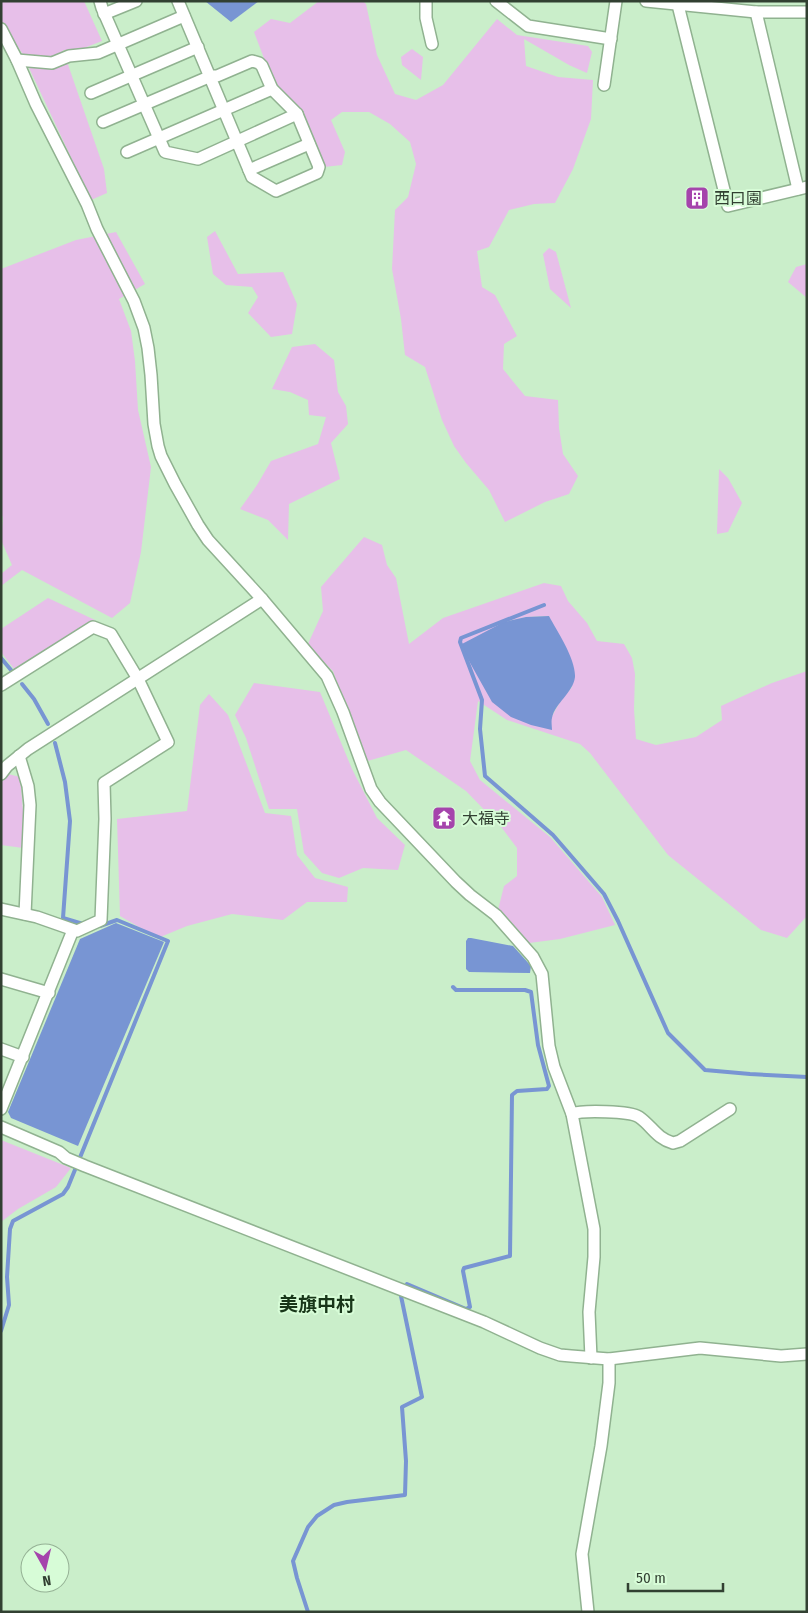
<svg xmlns="http://www.w3.org/2000/svg" width="808" height="1613" font-family="'Fira Sans Condensed','Noto Sans JP',sans-serif">
  <rect width="100%" height="100%" fill="#caeeca"/>
  <g fill="#e7bfe9" fill-rule="evenodd">
    <polygon points="1,1 84,1 102,41 79,50 63,50 104,169 107,193 91,200 22,53 1,22"/>
    <polygon points="319,1 363,1 366,4 377,55 395,94 416,100 443,85 497,19 517,35 588,46 592,52 587,73 569,65 524,39 526,66 558,77 593,80 591,119 573,169 555,203 534,204 509,210 489,247 477,251 482,287 495,295 517,336 504,344 503,369 525,396 558,400 559,428 563,454 578,476 569,494 545,502 505,522 489,490 466,463 454,446 442,420 425,367 405,355 401,319 392,269 395,210 408,197 416,164 410,142 390,124 369,112 342,112 331,120 345,152 342,165 324,167 302,111 273,82 254,32 271,19 290,23"/>
    <polygon points="412,49 423,57 421,80 402,65 401,57"/>
    <polygon points="215,231 238,274 283,272 297,304 292,334 271,337 248,313 258,297 252,287 226,285 213,274 207,237"/>
    <polygon points="116,232 145,284 119,299 131,331 135,361 138,410 151,467 141,552 130,603 112,618 22,570 1,586 1,574 12,565 1,540 3,517 1,515 1,269 76,240"/>
    <polygon points="549,248 556,252 571,308 550,289 543,254"/>
    <polygon points="807,264 807,298 788,282 796,267"/>
    <polygon points="315,344 334,360 338,392 346,406 348,424 331,443 340,479 289,504 288,540 268,520 240,509 257,485 271,461 318,444 326,417 309,415 308,400 290,392 272,389 292,347"/>
    <polygon points="719,469 728,478 742,503 728,532 717,534"/>
    <path d="M364,537L382,545L387,565L396,578L409,644L443,618L544,583L561,586L568,601L587,623L597,641L624,644L632,658L635,674L634,709L636,739L656,745L696,737L722,720L721,706L772,683L807,671V916L787,938L761,930L668,855L590,753L580,744L507,720L478,701L470,761L480,780L550,837L602,897L615,925L560,939L529,943L498,910L504,886L517,876V848L502,828L466,791L406,750L364,762L333,671L307,646L323,611L321,587ZM549,616L572,687L561,700L551,718L504,622L527,617Z"/>
    <polygon points="48,598 95,620 15,670 1,652 1,629"/>
    <polygon points="254,683 320,692 352,769 377,818 405,845 398,870 363,868 339,878 322,873 304,853 297,809 269,809 246,738 235,715"/>
    <polygon points="209,694 228,715 265,813 291,816 297,855 315,878 348,887 347,902 307,902 283,920 232,914 187,926 158,938 120,916 117,819 187,811 200,705"/>
    <polygon points="8,774 20,777 23,811 23,848 1,845 1,783"/>
    <polygon points="1,1140 71,1168 56,1187 18,1209 1,1222"/>
  </g>
  <g fill="#7895d3">
    <polygon points="205,1 259,1 231,22"/>
    <path d="M549,616C557,631 576,659 575,677C573,693 555,703 552,718C551,721 552,727 552,730L531,725L511,717L492,702L460,645L504,622L526,617Z"/>
    <polygon points="116,923 164,942 78,1146 11,1118 8,1112 80,939"/>
    <polygon points="468,938 471,938 513,946 531,966 530,973 469,972 466,969 466,941"/>
  </g>
  <g fill="none" stroke-linecap="round" stroke-linejoin="round">
    <g stroke="#7895d3" stroke-width="4">
      <polyline points="544,605 461,638 460,642 482,700 480,729 485,776 553,835 604,894 618,921 668,1033 705,1070 750,1074 807,1077"/>
      <polyline points="1,658 11,670"/>
      <polyline points="22,684 34,699 48,724"/>
      <polyline points="55,743 65,782 70,821 63,918 83,924"/>
      <polyline points="407,1284 466,1309 470,1307 463,1271 464,1268 510,1256 512,1095 517,1091 547,1089 549,1086 538,1045 531,992 525,990 456,990 453,987"/>
      <polyline points="1,1331 9,1305 7,1277 10,1229 13,1221 63,1194 68,1187 168,941 117,920 100,926"/>
      <polyline points="308,1612 297,1578 293,1561 308,1527 317,1516 334,1505 347,1502 405,1495 406,1461 402,1407 422,1397 401,1296"/>
    </g>
    <g stroke="#90b290" stroke-width="14">
      <g id="minor">
        <polyline points="100,1 102,8 165,152 198,159 297,114"/>
        <polyline points="426,1 426,18 432,44"/>
        <polyline points="496,1 528,26 611,39"/>
        <polyline points="646,1 756,12 807,12"/>
        <polyline points="677,1 728,206 807,187"/>
        <polyline points="756,12 798,189"/>
        <polyline points="104,14 136,1"/>
        <polyline points="1,29 17,60 36,104 87,204 97,229 134,301 144,328 148,348 151,375 154,424 158,446 161,456 175,484 198,525 208,540 262,599 327,676 343,712 371,789 380,802 456,882 470,895 496,915 533,957 542,974 549,1046 554,1067 572,1114 594,1229 594,1257 589,1312 591,1358"/>
        <polyline points="17,60 52,63 69,56 98,53 184,16"/>
        <polyline points="604,85 616,1"/>
        <polyline points="91,93 198,47"/>
        <polyline points="103,122 211,76 217,76 252,61 259,63 262,66 272,89 297,114 319,167 317,173 276,191 252,177 178,1"/>
        <polyline points="127,152 272,89"/>
        <polyline points="249,170 309,144"/>
        <polyline points="1,685 93,627 111,634 138,679 168,742 104,783 105,819 101,920 77,931 37,917 1,909"/>
        <polyline points="19,756 28,786 30,805 25,914"/>
        <polyline points="1,774 7,766 28,749 262,599"/>
        <polyline points="1,979 49,993"/>
        <polyline points="1,1049 23,1057"/>
        <polyline points="1,1109 73,930"/>
        <path d="M572,1114C582,1110 630,1111 639,1117C652,1126 656,1138 673,1143L680,1141L730,1109"/>
        <polyline points="1,1127 59,1152 66,1158 85,1166 484,1322 540,1348 560,1355 571,1356 609,1359 700,1348 781,1356 807,1354"/>
        <polyline points="588,1612 582,1554 601,1446 609,1383 609,1359"/>
      </g>
    </g>
    <use href="#minor" stroke="#fff" stroke-width="11"/>
  </g>
  <defs>
    <g id="building-square" transform="scale(1.25)"><rect x="-9" y="-9" width="18" height="18" rx="4" fill="#a544ac" stroke="#d7fcd7"/><path d="M-4-6H4V6H1V3H-1V6H-4ZM-2.5-4.3h1.7v1.8h-1.7ZM.8-4.3h1.7v1.8H.8ZM-2.5-1h1.7V.8h-1.7ZM.8-1h1.7V.8H.8Z" fill="#fff"/></g>
    <g id="temple-square" transform="scale(1.25)"><rect x="-9" y="-9" width="18" height="18" rx="4" fill="#a544ac" stroke="#d7fcd7"/><path d="M0-6L5-2H3V0L6.5 2.5H4V6H1.5V3h-3V6H-4V2.5H-6.5L-3 0V-2H-5Z" fill="#fff"/></g>
  </defs>
  <g fill-rule="evenodd">
    <use href="#building-square" x="697" y="198"/>
    <use href="#temple-square" x="444" y="818"/>
  </g>
  <g text-anchor="middle" stroke-width="4" stroke-linejoin="round" paint-order="stroke">
    <g font-size="16" fill="#324032" stroke="#d7fcd7" text-anchor="start">
      <text x="714" y="204">西口園</text>
      <text x="462" y="824">大福寺</text>
    </g>
    <g font-size="19" font-weight="bold" fill="#183619" stroke="#d7fcd7">
      <text x="317" y="1311">美旗中村</text>
    </g>
  </g>
  <rect width="808" height="1613" fill="none" stroke="#324032" stroke-width="5"/>
  <g transform="translate(45 1568) rotate(172)"><circle r="24" fill="#d7fcd7" stroke="#95b195"/>
  <path d="M0-4L9 19L0 12L-9 19Z" fill="#a544ac"/>
  <text y="-8" font-size="14" font-weight="bold" text-anchor="middle" fill="#324032">N</text>
  </g>
  <path d="M628 1583v8h95v-8" fill="none" stroke="#324032" stroke-width="2.5"/>
  <text x="636" y="1583" font-size="15" fill="#324032" stroke="#d7fcd7" stroke-width="4" paint-order="stroke">50 m</text>
</svg>
